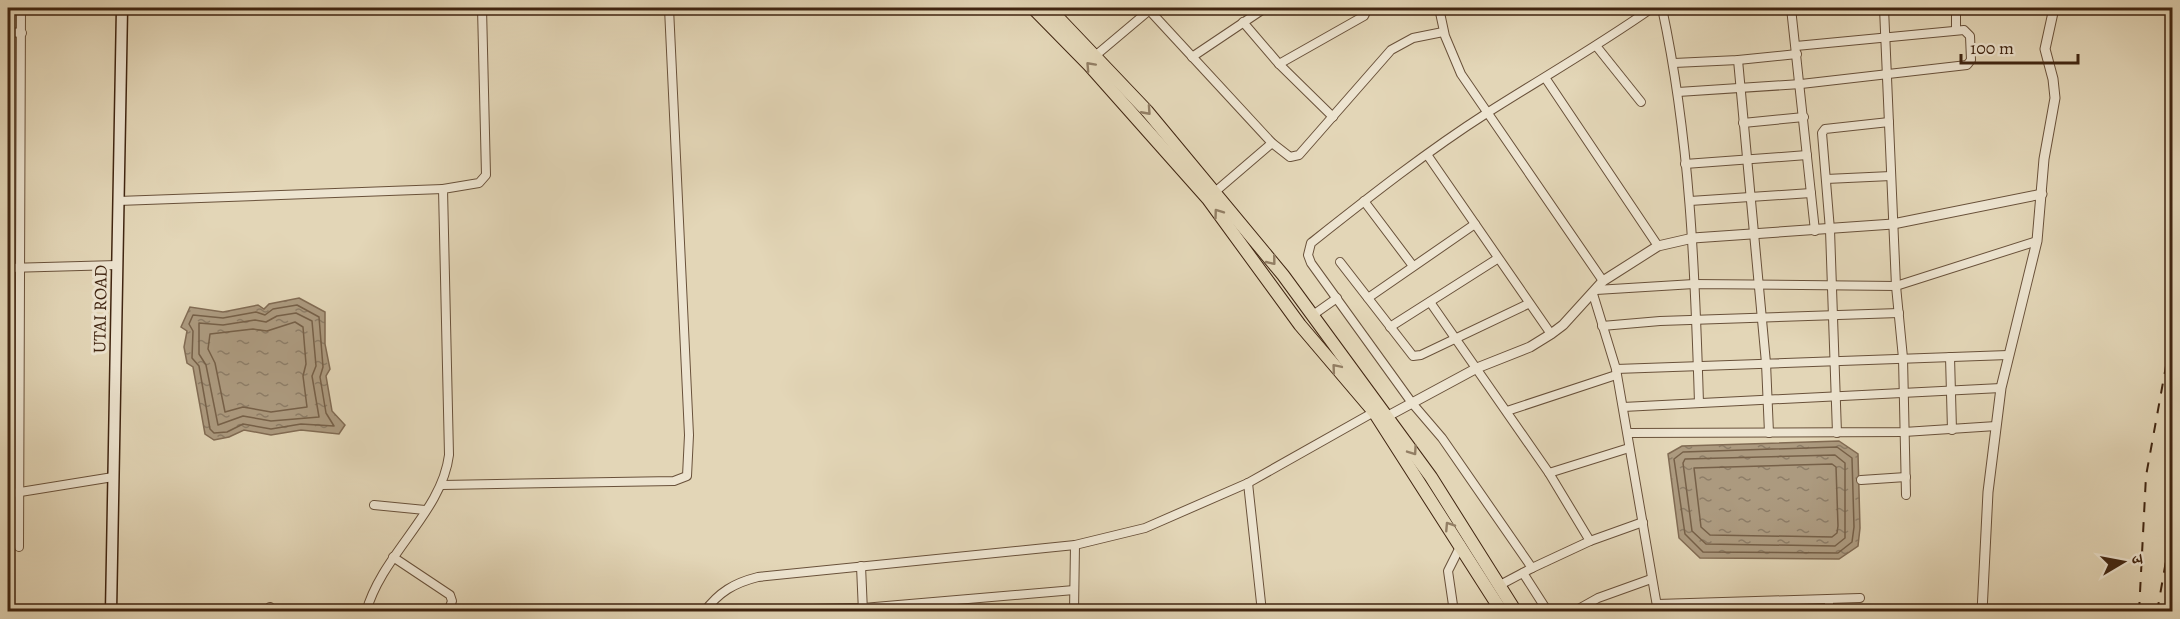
<svg xmlns="http://www.w3.org/2000/svg" width="2180" height="619" font-family="Alegreya,'Noto Serif Devanagari',serif">
  <defs>
    <pattern id="water-ripples" width="26" height="14" patternUnits="userSpaceOnUse" patternTransform="scale(1.5)"><rect width="26" height="14" fill="#ac9a7f"/><path d="M2 4q2-2 4 0t4 0M15 11q2-2 4 0t4 0" fill="none" stroke="#8d7d67"/></pattern>
  </defs>
  <rect width="100%" height="100%" fill="#e3d6b7"/>
  <filter id="stains"><feTurbulence type="fractalNoise" baseFrequency=".00333" numOctaves="4"/><feColorMatrix values="0 0 0 0 .2 0 0 0 0 .09 0 0 0 0 .02 0 0 0 .5 -.17"/></filter>
  <radialGradient id="worn" r=".72"><stop offset=".6" stop-color="#630" stop-opacity="0"/><stop offset="1" stop-color="#630" stop-opacity=".3"/></radialGradient>
  <g fill="url(#water-ripples)" stroke="#816b53" stroke-width="1.5">
    <polygon points="299,298 325,312 325,344 330,369 326,376 332,411 345,425 339,434 301,430 271,435 244,430 229,437 214,440 205,434 193,367 187,363 184,347 187,331 181,327 190,307 223,312 258,305 264,309 269,304"/>
    <polygon points="1839,441 1858,454 1860,528 1858,546 1839,559 1700,558 1679,538 1668,454 1682,446"/>
  </g>
  <g fill="none" stroke-linecap="round" stroke-linejoin="round">
    <g stroke="#766048" stroke-width="1.5">
      <polygon points="297,305 319,317 323,367 320,377 326,413 334,426 301,424 271,429 243,424 227,432 214,433 210,429 199,366 192,358 193,331 189,324 193,315 223,318 256,312 265,315 273,309"/>
      <polygon points="296,313 312,321 316,366 312,376 319,417 271,421 243,416 218,425 206,365 199,354 199,323 223,325 255,320 266,322 277,316"/>
      <polygon points="295,322 303,327 306,364 303,376 307,407 271,412 243,407 225,412 215,363 208,349 210,334 253,329 267,331"/>
      <polygon points="1837,447 1852,458 1854,527 1852,542 1838,553 1703,552 1685,534 1674,459 1683,452"/>
      <polygon points="1835,455 1845,463 1845,538 1835,546 1706,544 1692,531 1683,463 1685,459"/>
      <polygon points="1832,464 1836,467 1838,526 1837,533 1832,537 1710,535 1701,527 1694,468"/>
    </g>
    <g stroke="#69513a" stroke-width="10">
      <g id="minor">
        <polyline points="1439,8 1445,36 1461,74 1603,281"/>
        <path d="M1662,8C1690,138 1695,270 1699,403"/>
        <polyline points="1791,8 1815,231"/>
        <polyline points="1884,8 1896,286 1903,358 1906,495"/>
        <polyline points="1150,11 1272,143 1290,157 1299,155 1391,50 1413,38 1443,32"/>
        <polyline points="1243,22 1279,64 1333,117"/>
        <polyline points="1956,30 1956,8"/>
        <polyline points="8,32 22,33"/>
        <polyline points="1597,47 1641,102"/>
        <polyline points="1095,56 1152,8"/>
        <polyline points="1192,57 1265,8"/>
        <polyline points="1738,60 1766,363 1769,433"/>
        <polyline points="1674,63 1738,60 1797,54"/>
        <polyline points="1279,64 1364,16 1368,8"/>
        <polyline points="1546,79 1658,246"/>
        <polyline points="1678,92 1801,84 1967,65 1971,60 1970,36 1964,30 1796,46"/>
        <polyline points="1743,123 1804,117"/>
        <polyline points="1428,156 1551,334"/>
        <polyline points="1685,164 1807,155"/>
        <polyline points="1826,179 1891,176"/>
        <polyline points="1216,191 1272,143"/>
        <polyline points="118,201 443,189"/>
        <polyline points="1364,201 1413,266"/>
        <polyline points="1690,201 1811,193"/>
        <polyline points="1340,262 1413,356 1421,355 1528,304"/>
        <polyline points="8,268 117,265"/>
        <polyline points="1596,290 1694,284 1896,286 2037,241"/>
        <polyline points="1593,294 1616,369 1658,612"/>
        <polyline points="1368,298 1475,224"/>
        <polyline points="1430,302 1549,473 1590,541"/>
        <polyline points="1313,315 1337,298"/>
        <polyline points="1602,326 1660,321 1899,313"/>
        <polyline points="1390,327 1497,259"/>
        <polyline points="1950,357 1952,430"/>
        <polyline points="1616,369 2008,355"/>
        <polyline points="1623,407 2001,388"/>
        <polyline points="1507,411 1616,375"/>
        <polyline points="1628,433 1904,432 1996,426"/>
        <polyline points="1837,433 1830,230 1822,133 1825,129 1889,122"/>
        <polyline points="1549,473 1629,448"/>
        <polyline points="1861,480 1906,477"/>
        <polyline points="1248,483 1262,612"/>
        <polyline points="442,485 674,481 687,476 689,435 669,8"/>
        <polyline points="8,494 113,477"/>
        <polyline points="374,505 425,510"/>
        <polyline points="19,547 21,8"/>
        <polyline points="393,557 450,595 452,601 448,612"/>
        <polyline points="861,566 863,612"/>
        <polyline points="1532,568 1590,541 1643,522"/>
        <polyline points="1523,573 1548,612"/>
        <path d="M1500,585L1532,568L1442,438L1412,403L1311,263L1308,255L1311,243C1368,198 1426,152 1487,113C1542,78 1598,46 1652,8"/>
        <polyline points="1657,604 1860,598"/>
        <polyline points="704,611 863,608 1074,590"/>
        <polyline points="269,612 270,607"/>
        <path d="M366,612C382,554 442,512 449,455L443,189L479,183L486,175L482,8"/>
        <path d="M704,612C719,592 734,583 758,577L1075,545L1145,528L1248,483L1374,412"/>
        <polyline points="1074,612 1075,545"/>
        <polyline points="1454,612 1448,571 1461,545"/>
        <polyline points="1573,612 1598,598 1651,579"/>
        <polyline points="1829,612 1829,599"/>
      </g>
    </g>
    <g stroke="#69513a" stroke-width="11">
      <g id="tertiary">
        <polyline points="1382,414 1388,416 1477,368 1530,347 1551,334 1563,325 1603,281 1658,246 1693,238 1893,224 2042,194"/>
        <polyline points="1982,612 1988,492 2001,388 2037,241 2044,159 2055,98 2053,79 2045,49 2054,8"/>
      </g>
    </g>
    <g stroke="#402511" stroke-width="13">
      <polyline id="secondary" points="111,612 122,8"/>
    </g>
    <g stroke="#402511" stroke-width="14">
      <g id="primary">
        <polyline points="1033,8 1089,65 1208,199 1300,325 1374,412 1502,612"/>
        <polyline points="1049,8 1147,111 1283,275 1431,477 1516,612"/>
      </g>
    </g>
    <use href="#minor" stroke="#ede4d0" stroke-width="8"/>
    <use href="#tertiary" stroke="#ede4d0" stroke-width="9"/>
    <use href="#secondary" stroke="#ede4d0" stroke-width="10"/>
    <use href="#primary" stroke="#e3d6b7" stroke-width="12"/>
    <g stroke="#402511" stroke-width="2" stroke-dasharray="10 10" stroke-linecap="butt">
      <polyline points="2139,612 2146,476 2172,333"/>
      <polyline points="2157,612 2172,527"/>
      <polyline points="2168,612 2172,588"/>
    </g>
  </g>
  <defs><path id="oneway-chevron" d="M-2-3.5L2.5 0L-2 3.5" fill="none" stroke-width="1.6" stroke-linecap="round" stroke-linejoin="round" transform="scale(1.5)"/></defs>
  <g stroke="#927e64">
    <use href="#oneway-chevron" transform="translate(1090 66) rotate(-133)"/>
    <use href="#oneway-chevron" transform="translate(1147 111) rotate(48)"/>
    <use href="#oneway-chevron" transform="translate(1218 213) rotate(-126)"/>
    <use href="#oneway-chevron" transform="translate(1272 261) rotate(51)"/>
    <use href="#oneway-chevron" transform="translate(1336 368) rotate(-130)"/>
    <use href="#oneway-chevron" transform="translate(1413 451) rotate(55)"/>
    <use href="#oneway-chevron" transform="translate(1449 526) rotate(-123)"/>
  </g>
  <g text-anchor="middle" stroke-width="6" stroke-linejoin="round" paint-order="stroke">
    <g font-size="18" fill="#402511" stroke="#ede4d0">
      <text transform="translate(100 309) rotate(-89)" y="6">UTAI ROAD</text>
    </g>
  </g>
  <rect width="2180" height="619" fill="none" stroke="#e3d6b7" stroke-width="30"/>
  <rect x="9" y="9" width="2162" height="601" fill="none" stroke="#402511" stroke-width="3"/>
  <rect x="15" y="15" width="2150" height="589" fill="none" stroke="#402511" stroke-width="1.5"/>
  <g transform="translate(2123 562) rotate(80)" stroke="#ede4d0" stroke-width="4.5" paint-order="stroke">
  <path d="M0-4.5L10 22L0 15L-10 22Z" fill="#402511"/>
  <text y="-9" font-size="16" font-weight="bold" text-anchor="middle" fill="#402511">उ</text>
  </g>
  <path d="M1961 54v9h117v-9" fill="none" stroke="#402511" stroke-width="3"/>
  <text x="1970" y="54" font-size="18" fill="#402511" stroke="#ede4d0" stroke-width="4.5" paint-order="stroke">100 m</text>
  <rect width="100%" height="100%" filter="url(#stains)"/>
  <rect width="100%" height="100%" fill="url(#worn)"/>
</svg>
